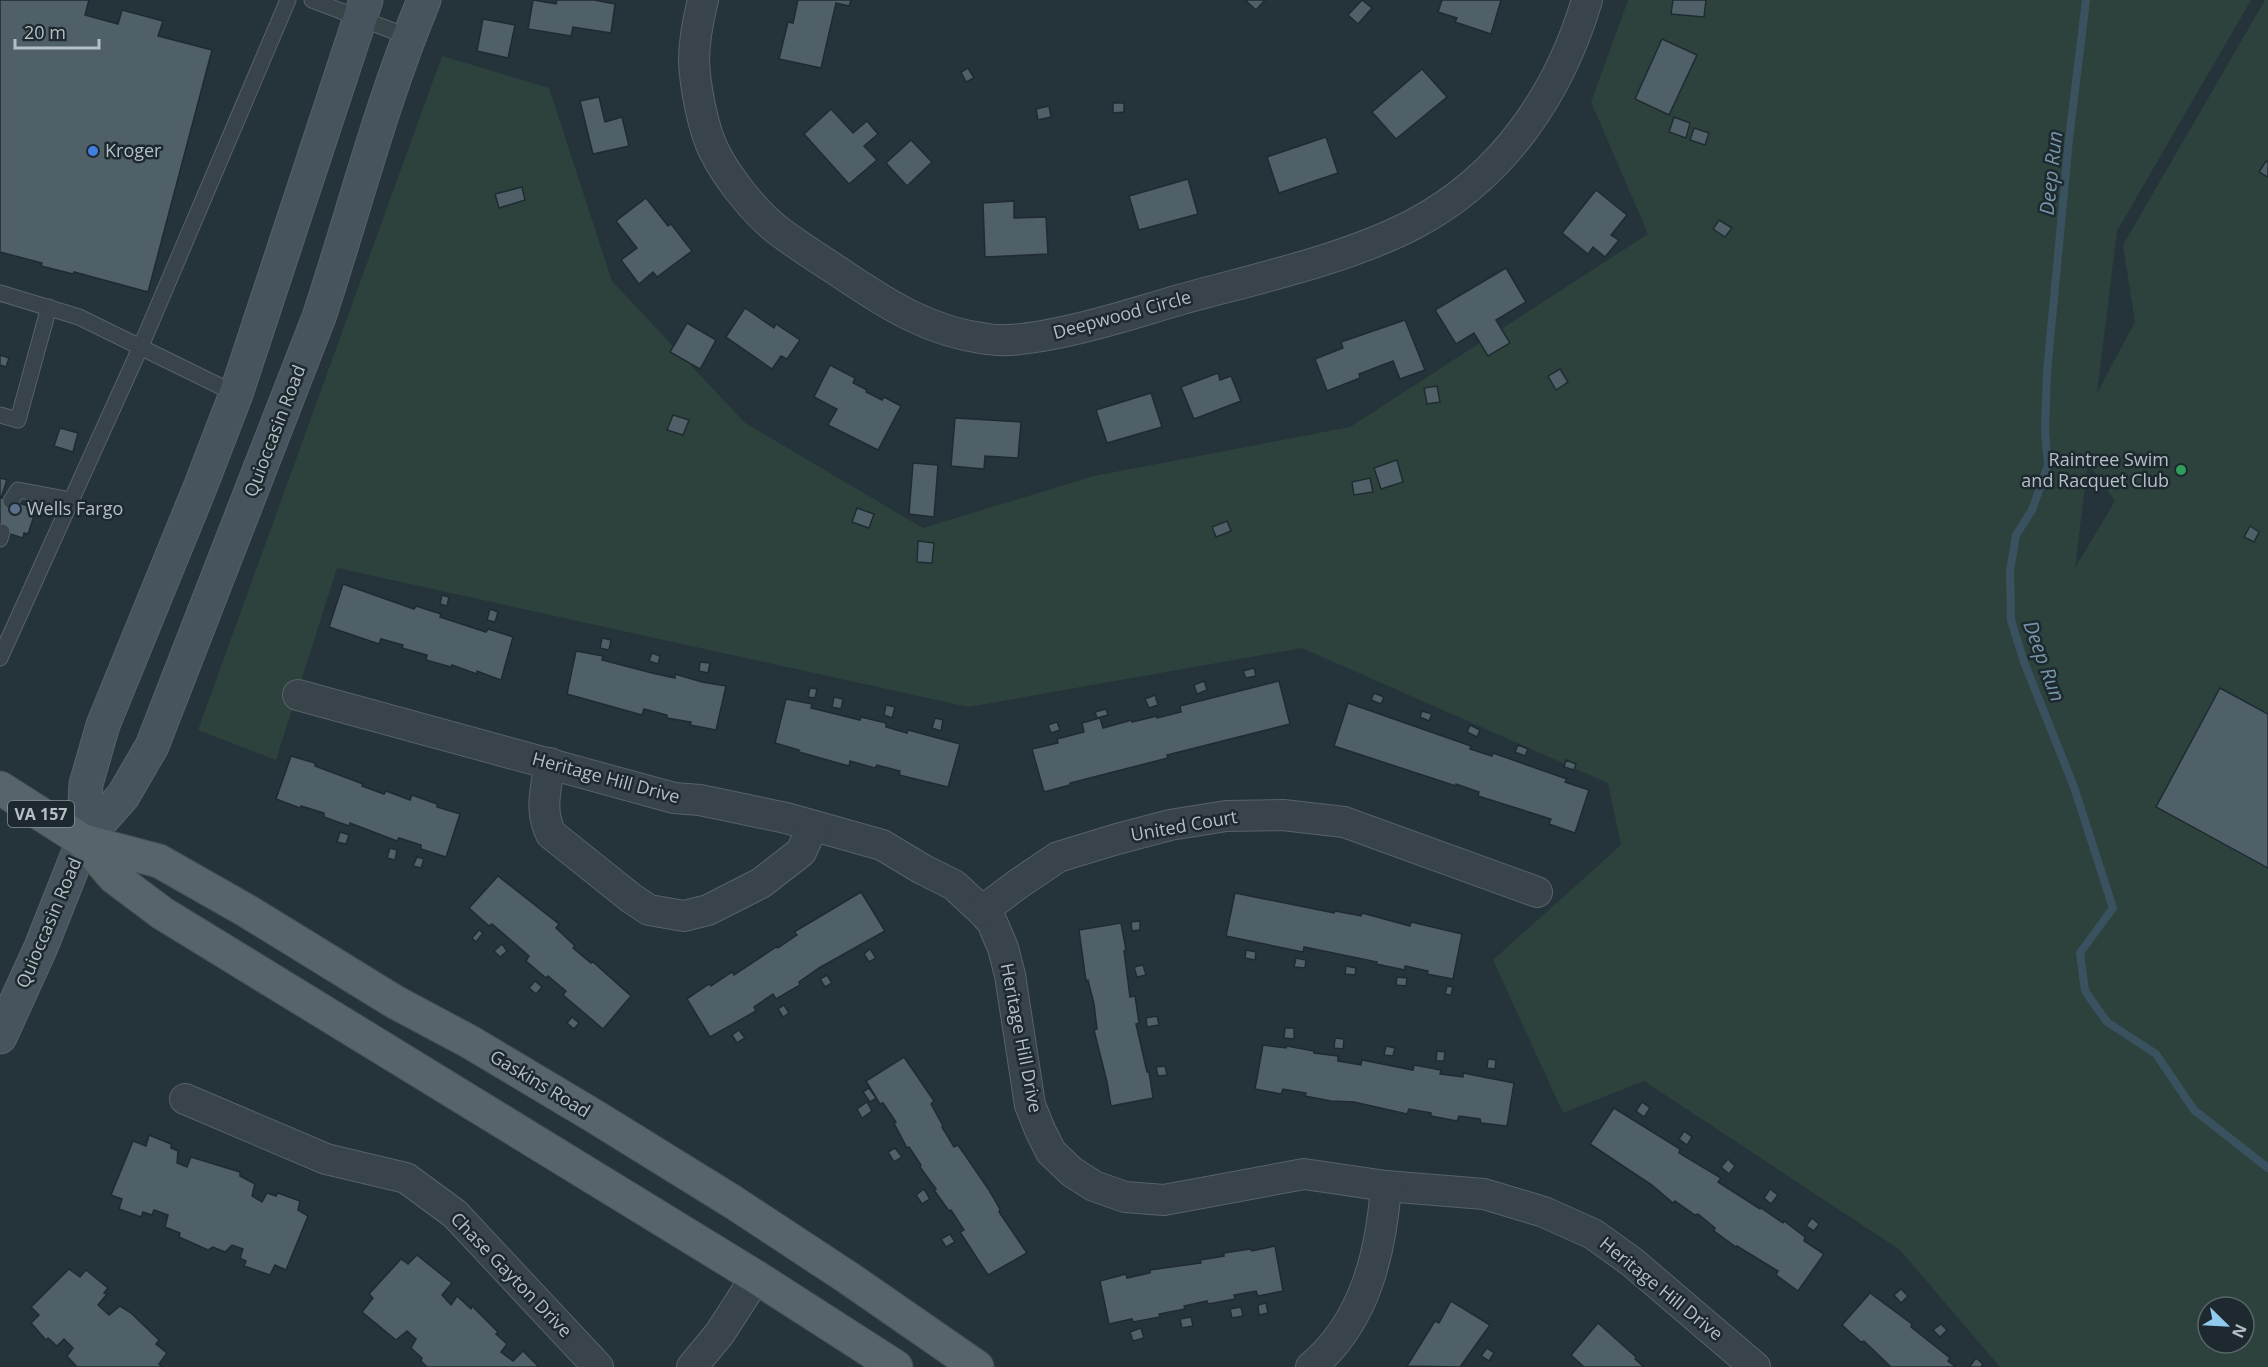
<svg xmlns="http://www.w3.org/2000/svg" width="2268" height="1367" font-family="'Open Sans',sans-serif">
  <rect width="100%" height="100%" fill="#25333a"/>
  <path fill="#2d423d" fill-rule="evenodd" d="M1628,0H2251L2117,231L2097,393L2135,322L2123,245L2265,0H2268V1367H2000L1900,1250L1644,1081L1563,1113L1493,960L1621,845L1608,783L1302,648L968,707L337,568L276,760L198,730L442,56L549,88L612,281L745,423L923,528L1094,476L1350,427L1648,234L1591,102ZM2088,463L2115,501L2075,568ZM2208,1307H2244V1343H2208Z"/>
  <g fill="none" stroke-linecap="round" stroke-linejoin="round">
    <polyline stroke="#3a5260" stroke-width="8" points="2086,0 2069,139 2047,372 2045,431 2048,465 2032,510 2016,535 2010,571 2011,620 2024,662 2074,787 2113,908 2080,953 2085,991 2107,1022 2156,1054 2194,1110 2268,1168"/>
  </g>
  <g fill="#506068" stroke="#202b31" stroke-width="1.5">
    <polygon points="0,0 89,0 85,15 118,24 122,10 163,21 158,36 212,50 148,292 74,272 73,274 41,266 42,263 0,252"/>
    <polygon points="533,0 556,4 557,0 594,0 615,4 611,33 573,27 571,36 528,29"/>
    <polygon points="798,0 851,0 849,6 836,3 821,68 779,59 788,22 793,23"/>
    <polygon points="1245,0 1265,0 1256,10"/>
    <polygon points="1362,0 1372,8 1358,24 1348,15"/>
    <polygon points="1442,0 1501,0 1491,34 1455,22 1457,18 1438,12"/>
    <polygon points="1673,0 1706,0 1704,17 1671,14"/>
    <polygon points="483,19 515,25 508,58 477,51"/>
    <polygon points="1662,39 1697,55 1669,115 1635,99"/>
    <polygon points="968,68 974,78 966,82 961,72"/>
    <polygon points="1422,69 1447,97 1396,139 1372,112"/>
    <polygon points="599,97 605,122 622,117 629,146 593,154 580,101"/>
    <polygon points="1113,103 1124,103 1124,112 1113,113"/>
    <polygon points="1049,106 1051,117 1038,120 1036,109"/>
    <polygon points="831,109 853,133 867,121 878,134 864,146 877,160 849,184 804,134"/>
    <polygon points="1674,117 1690,123 1686,138 1669,132"/>
    <polygon points="1694,128 1709,133 1705,145 1690,140"/>
    <polygon points="1326,137 1338,173 1279,193 1267,157"/>
    <polygon points="911,140 932,162 907,186 886,163"/>
    <polygon points="2266,161 2268,162 2268,177 2259,172"/>
    <polygon points="1188,179 1198,214 1139,230 1129,196"/>
    <polygon points="522,187 525,200 499,208 495,194"/>
    <polygon points="1596,190 1627,215 1611,235 1619,240 1605,257 1593,247 1588,254 1562,233"/>
    <polygon points="646,198 668,226 671,224 692,251 657,277 653,272 639,284 621,260 637,248 616,221"/>
    <polygon points="1014,201 1014,218 1046,217 1048,254 985,257 983,203"/>
    <polygon points="1719,220 1732,228 1725,237 1713,229"/>
    <polygon points="1506,268 1526,302 1496,320 1510,343 1488,356 1474,333 1456,344 1435,310"/>
    <polygon points="745,308 774,328 776,324 800,340 787,359 781,356 772,369 726,337"/>
    <polygon points="1405,320 1425,370 1400,379 1393,361 1359,374 1360,378 1327,391 1315,359 1343,348 1341,342"/>
    <polygon points="687,323 716,340 700,369 670,352"/>
    <polygon points="0,355 9,358 6,367 0,365"/>
    <polygon points="830,365 855,378 853,383 867,390 866,392 882,400 884,397 901,406 878,450 828,425 837,409 814,397"/>
    <polygon points="1560,369 1568,382 1556,390 1548,376"/>
    <polygon points="1218,373 1220,380 1231,376 1241,401 1194,419 1181,387"/>
    <polygon points="1437,386 1440,402 1427,404 1424,388"/>
    <polygon points="1151,393 1162,427 1107,443 1096,410"/>
    <polygon points="673,415 689,420 683,435 667,430"/>
    <polygon points="955,418 1021,422 1018,458 985,456 984,469 951,466"/>
    <polygon points="60,428 78,433 73,452 54,446"/>
    <polygon points="1397,460 1403,482 1381,489 1374,468"/>
    <polygon points="913,463 938,465 934,517 909,514"/>
    <polygon points="0,478 7,480 1,498 32,507 30,511 35,513 28,534 24,533 23,538 0,531"/>
    <polygon points="1370,478 1373,492 1354,495 1352,482"/>
    <polygon points="857,508 874,514 869,528 852,522"/>
    <polygon points="1227,521 1231,531 1216,537 1212,527"/>
    <polygon points="2250,526 2259,532 2254,542 2244,537"/>
    <polygon points="918,541 934,543 932,563 917,562"/>
    <polygon points="343,584 414,609 416,606 441,614 440,617 486,632 488,629 513,637 501,680 477,671 477,674 452,665 451,667 426,660 427,655 402,648 403,645 381,639 379,644 329,627"/>
    <polygon points="442,595 449,597 447,606 440,604"/>
    <polygon points="490,609 498,612 495,622 487,620"/>
    <polygon points="602,638 611,640 609,650 600,648"/>
    <polygon points="576,651 603,656 602,660 652,673 675,678 675,674 702,682 726,686 716,730 690,725 691,722 667,718 667,715 644,709 642,715 567,694"/>
    <polygon points="652,653 660,656 658,664 649,661"/>
    <polygon points="700,662 710,663 708,673 699,671"/>
    <polygon points="1254,668 1256,676 1246,678 1243,671"/>
    <polygon points="1204,681 1207,690 1197,694 1194,685"/>
    <polygon points="1279,681 1290,724 1167,755 1168,758 1070,783 1070,785 1044,792 1032,749 1058,743 1057,739 1084,732 1082,723 1100,718 1103,728 1132,720 1132,722 1157,716 1157,718 1181,712 1180,706"/>
    <polygon points="810,688 817,689 815,698 808,697"/>
    <polygon points="2220,688 2268,714 2268,868 2156,807"/>
    <polygon points="1374,693 1384,697 1381,704 1371,700"/>
    <polygon points="1155,695 1158,705 1149,708 1145,699"/>
    <polygon points="834,697 843,699 841,709 832,707"/>
    <polygon points="786,699 812,704 811,708 860,720 861,717 886,723 886,727 907,733 908,730 960,744 948,787 899,775 900,771 877,765 875,768 850,761 849,766 799,752 799,750 775,743"/>
    <polygon points="1348,703 1471,746 1470,749 1492,756 1493,753 1567,779 1565,782 1589,790 1575,833 1549,824 1551,819 1478,796 1479,792 1456,784 1456,786 1334,746"/>
    <polygon points="886,705 895,707 892,718 884,715"/>
    <polygon points="1106,709 1108,715 1097,718 1095,712"/>
    <polygon points="1422,711 1432,714 1429,721 1420,717"/>
    <polygon points="935,718 943,720 941,731 932,728"/>
    <polygon points="1057,722 1060,730 1051,733 1048,725"/>
    <polygon points="1470,725 1480,730 1477,737 1467,732"/>
    <polygon points="1518,745 1528,749 1525,756 1515,752"/>
    <polygon points="291,756 315,763 315,766 363,784 362,786 384,794 386,791 410,800 412,795 437,804 437,807 460,814 446,857 421,849 421,845 399,838 397,841 350,823 349,826 324,817 324,813 301,806 300,808 276,799"/>
    <polygon points="1566,760 1576,764 1574,770 1564,767"/>
    <polygon points="340,832 349,835 346,844 337,842"/>
    <polygon points="390,848 397,850 395,860 387,858"/>
    <polygon points="417,857 424,859 421,868 413,866"/>
    <polygon points="498,876 559,924 556,928 575,946 573,948 591,963 593,962 631,996 603,1029 563,995 566,991 548,976 546,978 526,961 529,956 492,924 489,926 469,908"/>
    <polygon points="861,892 885,931 819,968 799,982 800,985 776,999 773,994 754,1007 756,1011 710,1037 687,999 709,984 711,986 732,972 734,975 776,947 778,948 797,935 794,932"/>
    <polygon points="1235,893 1334,913 1335,911 1361,916 1362,913 1410,926 1411,922 1462,934 1453,979 1427,974 1428,971 1405,966 1405,970 1376,964 1377,962 1304,947 1303,952 1226,936"/>
    <polygon points="1140,921 1140,930 1132,931 1131,922"/>
    <polygon points="1121,923 1126,950 1124,951 1130,997 1135,996 1139,1023 1136,1024 1147,1072 1149,1072 1153,1098 1111,1106 1107,1082 1094,1030 1097,1029 1094,1004 1088,980 1086,981 1079,930"/>
    <polygon points="479,930 483,933 476,942 472,938"/>
    <polygon points="502,944 507,951 500,957 494,951"/>
    <polygon points="870,949 876,958 869,962 864,954"/>
    <polygon points="1246,950 1256,952 1255,960 1245,958"/>
    <polygon points="1296,958 1306,960 1305,968 1294,967"/>
    <polygon points="1143,965 1146,975 1137,977 1134,967"/>
    <polygon points="1346,966 1356,968 1355,975 1345,974"/>
    <polygon points="827,975 832,983 825,987 820,979"/>
    <polygon points="1397,977 1407,978 1406,986 1396,985"/>
    <polygon points="535,981 542,987 536,994 529,988"/>
    <polygon points="1447,986 1453,987 1451,995 1445,994"/>
    <polygon points="784,1005 789,1013 783,1017 778,1009"/>
    <polygon points="1157,1016 1159,1025 1147,1027 1146,1018"/>
    <polygon points="572,1017 579,1023 574,1029 567,1023"/>
    <polygon points="1285,1028 1294,1028 1294,1039 1284,1038"/>
    <polygon points="739,1030 745,1038 737,1043 732,1035"/>
    <polygon points="1335,1038 1344,1039 1343,1049 1334,1048"/>
    <polygon points="1263,1045 1286,1048 1287,1046 1314,1051 1314,1053 1338,1056 1338,1061 1361,1065 1362,1060 1413,1070 1414,1065 1441,1070 1440,1074 1463,1077 1463,1073 1514,1083 1507,1126 1481,1123 1480,1119 1459,1116 1457,1121 1431,1116 1431,1113 1409,1109 1407,1114 1354,1102 1331,1101 1305,1096 1306,1093 1283,1089 1281,1094 1255,1089"/>
    <polygon points="1386,1046 1395,1048 1393,1056 1384,1055"/>
    <polygon points="1437,1051 1445,1052 1444,1061 1436,1061"/>
    <polygon points="904,1057 934,1101 931,1104 943,1126 942,1127 954,1147 958,1145 989,1190 1000,1209 999,1212 1027,1253 988,1275 960,1232 964,1230 951,1210 949,1211 934,1190 936,1189 920,1167 921,1165 909,1147 907,1148 894,1123 896,1122 883,1103 880,1104 866,1081"/>
    <polygon points="1488,1059 1496,1060 1495,1069 1487,1068"/>
    <polygon points="1165,1066 1167,1075 1158,1076 1156,1067"/>
    <polygon points="869,1088 876,1098 870,1102 863,1092"/>
    <polygon points="867,1102 872,1111 862,1118 857,1109"/>
    <polygon points="1642,1102 1650,1108 1644,1117 1636,1111"/>
    <polygon points="1614,1108 1680,1149 1679,1153 1721,1178 1718,1182 1760,1209 1761,1208 1783,1223 1784,1221 1805,1237 1804,1241 1824,1254 1798,1291 1776,1275 1778,1271 1737,1246 1736,1247 1714,1231 1715,1228 1698,1214 1695,1215 1675,1201 1673,1203 1652,1185 1590,1144"/>
    <polygon points="1684,1131 1692,1137 1687,1145 1679,1139"/>
    <polygon points="149,1135 171,1144 171,1148 178,1151 177,1163 187,1167 191,1157 240,1172 240,1176 255,1184 252,1196 262,1202 267,1193 276,1196 278,1193 300,1201 298,1210 308,1216 286,1270 275,1265 270,1275 244,1266 246,1261 240,1258 243,1249 232,1245 225,1252 213,1247 208,1250 179,1237 180,1233 165,1227 168,1215 154,1210 152,1215 143,1212 141,1217 119,1209 122,1199 111,1195 133,1141 146,1146"/>
    <polygon points="895,1148 902,1157 894,1162 888,1152"/>
    <polygon points="1728,1159 1735,1166 1729,1174 1721,1167"/>
    <polygon points="924,1189 930,1199 922,1204 916,1195"/>
    <polygon points="1770,1189 1778,1195 1771,1204 1764,1198"/>
    <polygon points="1812,1218 1819,1224 1814,1231 1806,1226"/>
    <polygon points="950,1234 955,1242 946,1247 941,1239"/>
    <polygon points="1275,1246 1283,1291 1258,1296 1256,1291 1234,1295 1235,1299 1208,1304 1207,1301 1184,1306 1185,1309 1159,1314 1160,1317 1133,1322 1132,1319 1109,1324 1100,1281 1126,1274 1127,1278 1150,1273 1150,1270 1201,1263 1200,1260 1224,1256 1224,1253 1250,1249 1252,1251"/>
    <polygon points="417,1255 452,1283 442,1295 451,1305 457,1296 471,1309 472,1306 498,1332 496,1334 507,1344 501,1352 513,1361 523,1351 539,1367 427,1367 421,1361 422,1358 411,1348 416,1339 407,1331 396,1340 362,1312 373,1298 369,1294 401,1259 408,1264"/>
    <polygon points="69,1269 80,1277 86,1270 108,1288 104,1293 107,1294 98,1305 109,1315 120,1306 131,1313 159,1340 156,1344 167,1353 159,1364 163,1367 77,1367 67,1356 73,1348 64,1339 57,1346 48,1338 46,1340 31,1323 39,1315 31,1307"/>
    <polygon points="1901,1289 1908,1296 1901,1303 1894,1295"/>
    <polygon points="1870,1293 1912,1324 1911,1327 1950,1358 1948,1361 1956,1367 1891,1367 1864,1341 1861,1342 1842,1325"/>
    <polygon points="1451,1301 1490,1325 1460,1367 1407,1366 1435,1321 1439,1323"/>
    <polygon points="1266,1303 1268,1313 1259,1315 1258,1305"/>
    <polygon points="1241,1307 1243,1316 1232,1318 1230,1309"/>
    <polygon points="1191,1317 1193,1326 1182,1328 1180,1319"/>
    <polygon points="1598,1323 1636,1357 1635,1359 1644,1367 1584,1367 1571,1355"/>
    <polygon points="1941,1324 1947,1330 1940,1337 1933,1330"/>
    <polygon points="1141,1328 1144,1338 1133,1341 1130,1332"/>
    <polygon points="1487,1348 1494,1353 1489,1361 1481,1356"/>
    <polygon points="1976,1358 1983,1364 1981,1367 1971,1367 1970,1366"/>
  </g>
  <g fill="none" stroke-linecap="round" stroke-linejoin="round">
    <g stroke="#576268" stroke-width="17">
      <g id="service">
        <polyline points="312,0 409,37"/>
        <polyline points="0,293 79,317 236,394"/>
        <polyline points="0,415 18,420 49,307"/>
        <polyline points="11,501 18,490 71,500"/>
        <polyline points="0,539 2,532"/>
        <polyline points="0,658 141,346 288,0"/>
      </g>
    </g>
    <g stroke="#576268" stroke-width="32">
      <g id="minor">
        <path d="M703,0C698,20 694,41 694,61C695,86 703,129 714,151C728,179 756,214 780,232C800,247 821,260 842,274C888,305 930,332 987,339C1005,342 1023,339 1042,336C1089,328 1134,313 1179,300C1254,279 1345,260 1414,224C1503,177 1559,94 1587,0"/>
        <polyline points="298,695 674,798 700,800 786,818 882,845 922,869 954,885 982,911 992,922 1003,948 1010,975 1030,1105 1040,1130 1051,1152 1072,1172 1094,1186 1125,1197 1164,1200 1304,1174 1386,1186 1484,1194 1544,1212 1593,1234 1632,1262 1755,1367"/>
        <path d="M550,763C546,788 539,811 551,834L631,898L649,910L684,916L708,910L761,883L801,852L813,826"/>
        <polyline points="982,911 1018,884 1058,857 1117,839 1170,825 1226,816 1283,815 1344,822 1537,892"/>
        <polyline points="185,1099 326,1159 406,1178 455,1214 598,1367"/>
        <polyline points="692,1367 720,1333 756,1277"/>
        <path d="M1311,1367C1365,1322 1381,1253 1386,1186"/>
      </g>
    </g>
    <g stroke="#576268" stroke-width="35">
      <g id="secondary">
        <path d="M83,841L123,796L152,746L319,317C354,211 381,103 424,0"/>
        <polyline points="0,1037 41,947 83,841 86,784 103,725 201,485 236,394 366,0"/>
      </g>
    </g>
    <g stroke="#455056" stroke-width="35">
      <g id="primary">
        <polyline points="0,788 83,841 114,877 162,913 756,1277 896,1367"/>
        <polyline points="83,841 159,861 247,911 395,1002 470,1042 594,1116 733,1202 847,1277 977,1367"/>
      </g>
    </g>
    <use href="#service" stroke="#38444a" stroke-width="15"/>
    <use href="#minor" stroke="#38444a" stroke-width="30"/>
    <use href="#secondary" stroke="#47545d" stroke-width="33"/>
    <use href="#primary" stroke="#57646a" stroke-width="33"/>
  </g>
  <circle fill="#3f7fe0" stroke="#1e292f" stroke-width="2" cx="93" cy="151" r="6"/>
  <circle fill="#2e9e5b" stroke="#1e292f" stroke-width="2" cx="2181" cy="470" r="6"/>
  <circle fill="#5c6f8a" stroke="#1e292f" stroke-width="2" cx="15" cy="509" r="6"/>
  <g text-anchor="middle" stroke-width="5" stroke-linejoin="round" paint-order="stroke">
    <rect fill="#1e292f" stroke="#879299" stroke-width="1.5" x="8" y="801" width="66" height="26" rx="4.5"/>
    <g font-size="16" font-weight="bold" fill="#b4bfc6">
      <text x="41" y="820">VA 157</text>
    </g>
    <g font-size="18" fill="#b4bfc6" stroke="#1e292f" text-anchor="start">
      <text x="105" y="157">Kroger</text>
      <text x="2169" y="466" text-anchor="end">Raintree Swim<tspan x="2169" dy="21">and Racquet Club</tspan></text>
      <text x="27" y="515">Wells Fargo</text>
    </g>
    <g font-size="18" fill="#b4bfc6" stroke="#1e292f">
      <text transform="translate(1122 315) rotate(-15)" y="6">Deepwood Circle</text>
      <text transform="translate(275 431) rotate(-69)" y="6">Quioccasin Road</text>
      <text transform="translate(606 778) rotate(15)" y="6">Heritage Hill Drive</text>
      <text transform="translate(1184 826) rotate(-10)" y="6">United Court</text>
      <text transform="translate(49 923) rotate(-67)" y="6">Quioccasin Road</text>
      <text transform="translate(1021 1038) rotate(79)" y="6">Heritage Hill Drive</text>
      <text transform="translate(540 1084) rotate(31)" y="6">Gaskins Road</text>
      <text transform="translate(511 1275) rotate(46)" y="6">Chase Gayton Drive</text>
      <text transform="translate(1661 1289) rotate(39)" y="6">Heritage Hill Drive</text>
    </g>
    <g font-size="20" font-style="italic" fill="#7796a7" stroke="#1e292f">
      <text transform="translate(2051 173) rotate(-84)" y="7">Deep Run</text>
      <text transform="translate(2044 661) rotate(70)" y="7">Deep Run</text>
    </g>
  </g>
  <g transform="translate(2226 1325) rotate(114)"><circle r="28" fill="#1e292f" stroke="#5a656b" stroke-width="1.5"/>
  <path d="M0-4.5L10 22L0 15L-10 22Z" fill="#90cbef"/>
  <text y="-9" font-size="16" font-weight="bold" text-anchor="middle" fill="#b4bfc6">N</text>
  </g>
  <path d="M15 39v9h84v-9" fill="none" stroke="#b4bfc6" stroke-width="3"/>
  <text x="24" y="39" font-size="18" fill="#b4bfc6" stroke="#1e292f" stroke-width="4.5" paint-order="stroke">20 m</text>
</svg>
